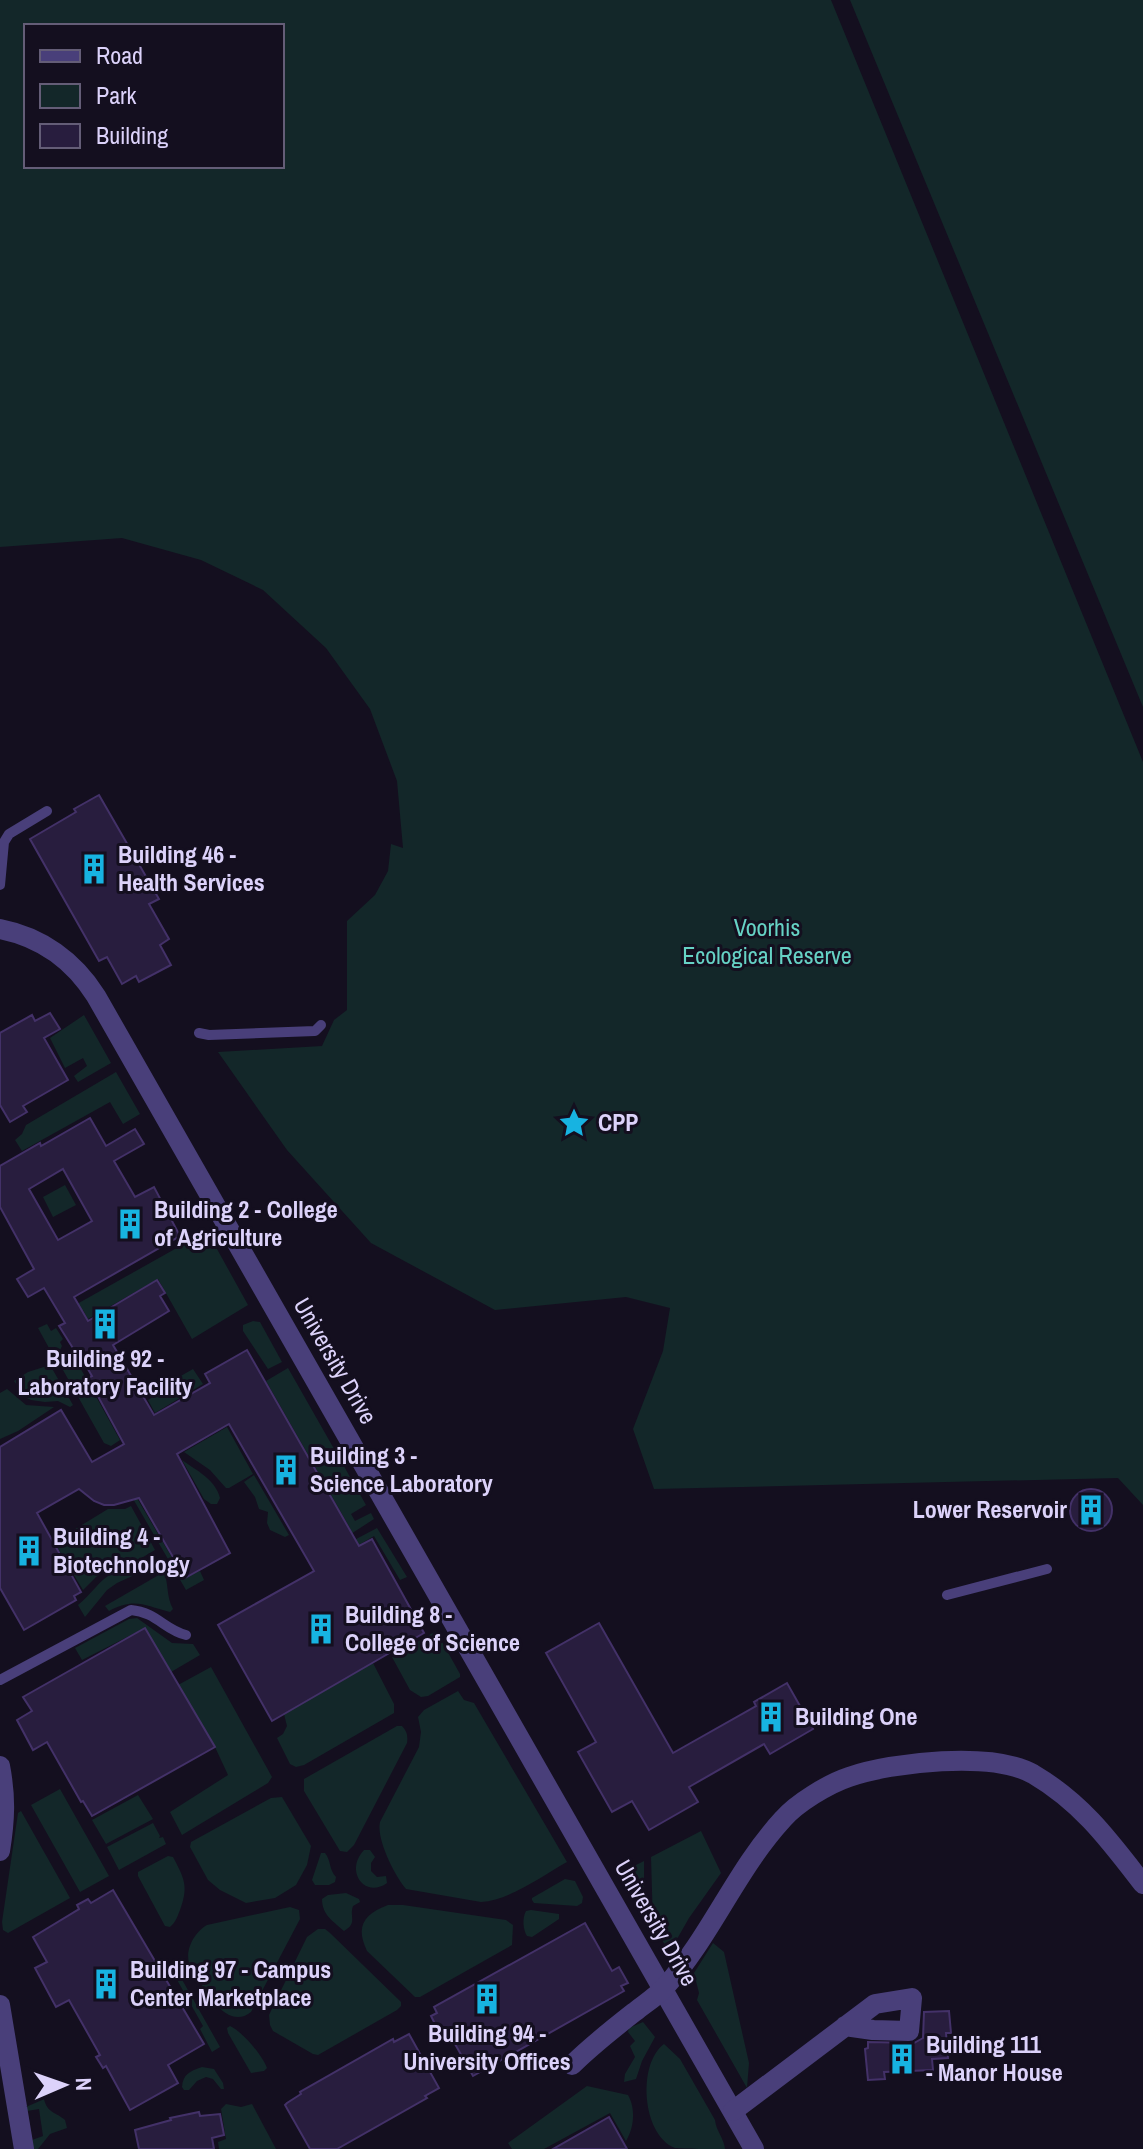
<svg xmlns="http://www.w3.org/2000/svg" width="1143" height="2149" font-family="'Archivo Narrow',sans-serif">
  <rect width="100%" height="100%" fill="#140f1f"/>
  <g fill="#132729" fill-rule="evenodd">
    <path d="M0,0H831L1143,762V1505L1118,1478L654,1489L633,1429L663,1351L670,1308L626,1297L495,1310L371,1243L287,1150L218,1052L322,1046L334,1020L347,1010V921L375,895L388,871L391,844L403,848L397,781L370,709L326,648L263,590L201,560L122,538L0,547ZM26,26H282V166H26Z"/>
    <polygon points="850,0 1143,0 1143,707"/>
    <polygon points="84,1015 111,1063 78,1082 74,1076 87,1066 83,1058 65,1068 50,1038"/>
    <polygon points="116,1072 140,1114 123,1124 110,1102 22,1151 15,1140 22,1134 26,1125"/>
    <polygon points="65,1185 76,1205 53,1217 43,1197"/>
    <polygon points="207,1231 248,1305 192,1339 158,1279 88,1319 83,1310 80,1311 77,1304"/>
    <polygon points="253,1321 260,1322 282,1362 268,1369 243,1331 243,1325"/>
    <polygon points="47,1324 51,1331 56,1328 63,1339 60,1342 62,1346 59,1352 59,1356 55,1359 38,1328"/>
    <polygon points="77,1362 120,1440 111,1446 104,1443 63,1370"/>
    <polygon points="50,1365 73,1405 70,1407 58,1401 45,1402 31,1400 25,1397 14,1381 28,1372"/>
    <polygon points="288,1368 366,1505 351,1514 355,1521 371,1513 374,1519 340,1541 337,1537 350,1528 266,1381"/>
    <polygon points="193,1369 203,1384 155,1413 148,1400 166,1389 165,1385"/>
    <polygon points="7,1389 26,1405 54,1407 18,1431 0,1439 0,1393"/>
    <polygon points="227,1427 253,1474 229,1488 226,1488 210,1470 184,1452"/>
    <path d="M182,1460C197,1471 215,1479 220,1498L217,1504H211L204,1499Z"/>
    <polygon points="254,1475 289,1535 285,1537 270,1530 267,1523 268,1512 259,1509 255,1497 244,1482"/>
    <polygon points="128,1483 184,1578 200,1571 204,1580 186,1590 125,1485"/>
    <polygon points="131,1506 155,1550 138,1560 110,1569 96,1577 83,1590 54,1542 108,1509 125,1509"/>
    <polygon points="377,1528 407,1577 400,1580 374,1536 345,1553 341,1547"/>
    <path d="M146,1563L150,1568L117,1583L107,1590L85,1617L78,1605C91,1595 99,1580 113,1573C123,1568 135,1567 146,1563Z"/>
    <path d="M164,1572C169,1585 166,1596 173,1609L170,1612C145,1606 135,1597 109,1611L105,1606Z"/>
    <polygon points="137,1618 172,1643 193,1644 200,1655 171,1672 145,1628 82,1660 75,1648 129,1619"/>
    <polygon points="436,1631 460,1674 460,1677 428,1696 421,1697 410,1690 392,1657"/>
    <polygon points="373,1663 394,1704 394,1713 304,1765 296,1767 290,1764 277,1738 283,1734 287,1726 284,1714"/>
    <polygon points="211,1667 272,1777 268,1783 182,1835 170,1812 228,1775 215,1747 178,1685"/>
    <path d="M458,1691L464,1700L474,1703L567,1862C542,1876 510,1900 481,1902L406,1889C395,1876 376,1839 380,1822L419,1747L421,1732L418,1717L424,1710Z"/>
    <path d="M397,1726H402C407,1731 408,1736 407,1743L354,1845L347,1852L340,1851L304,1791V1779Z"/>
    <polygon points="60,1789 109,1876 80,1892 31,1805"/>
    <polygon points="138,1795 153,1819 106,1844 92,1820"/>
    <polygon points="282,1797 311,1846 307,1865 296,1885 275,1898 246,1903 220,1890 208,1880 190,1847 191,1842 271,1798"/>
    <polygon points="21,1811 70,1898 8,1933 3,1930 2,1922 18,1813"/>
    <polygon points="153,1823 160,1836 159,1838 163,1837 166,1844 119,1870 107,1847"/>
    <polygon points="701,1831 721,1873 689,1918 673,1946 665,1945 653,1925 651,1857"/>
    <path d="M364,1850H370L375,1857L371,1863V1871L377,1877L386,1876L387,1883C365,1899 344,1871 364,1850Z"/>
    <path d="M321,1853H325C331,1860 329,1870 336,1877L335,1882L329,1885H315L312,1880Z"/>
    <path d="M168,1856L173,1857C184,1878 189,1886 180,1910C177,1917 176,1922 170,1927L165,1926L138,1876V1872Z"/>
    <polygon points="644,1861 644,1908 624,1871"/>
    <polygon points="565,1879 575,1881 583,1897 582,1903 577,1906 534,1903 532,1900 532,1898"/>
    <path d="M346,1893L359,1899L360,1902L353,1906C349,1917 358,1923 344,1931C333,1921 322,1915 322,1899L328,1895Z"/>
    <path d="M388,1905H403L506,1920L513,1925L512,1945L420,1997H415L367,1951C355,1926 364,1914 388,1905Z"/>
    <path d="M290,1907L299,1910L300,1919L251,2012C229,2030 208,1996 199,1980C196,1975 191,1968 189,1963C185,1948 196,1931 207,1925Z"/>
    <path d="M531,1910L559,1914V1919L532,1937L527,1936C523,1930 522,1918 526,1911Z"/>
    <polygon points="318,1929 325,1929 330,1933 401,2002 401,2006 397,2010 318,2055 313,2054 273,2031 270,2025 269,2015 307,1937"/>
    <polygon points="713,1943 724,1952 749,2063 747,2088 697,2000 699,1993 694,1973"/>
    <polygon points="180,1976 220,2047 212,2052 200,2029 203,2026 176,1978"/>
    <polygon points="643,2022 655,2037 642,2061 636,2079 624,2082 625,2074 635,2057 630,2046 635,2041 628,2032 629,2028"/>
    <path d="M230,2026C243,2032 262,2055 267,2068L264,2071L251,2073L228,2033L227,2028Z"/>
    <path d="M664,2044L680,2059L715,2120C716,2131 724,2138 725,2149C715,2149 682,2149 675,2148C642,2135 637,2064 664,2044Z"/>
    <path d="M202,2067L214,2069L223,2083L224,2089H221L213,2079L206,2077L197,2081L189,2090H184L182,2087C183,2074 190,2071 202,2067Z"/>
    <path d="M587,2086L628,2095C636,2109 634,2128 626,2141L610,2113L544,2149H512L508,2143Z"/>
    <path d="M44,2099C47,2113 56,2112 65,2120L67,2128L50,2134L38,2149H33L32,2140L43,2136L39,2109L27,2111L26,2106L36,2100Z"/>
    <polygon points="226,2104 241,2107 252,2104 276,2149 219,2149 218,2142 226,2139 221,2109"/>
  </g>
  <g fill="#281d3e" stroke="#433168" stroke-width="2" fill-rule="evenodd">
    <polygon points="99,795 159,899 149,904 169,939 160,945 171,965 139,982 136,976 122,984 107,957 99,961 30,839 76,812 74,809"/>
    <polygon points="50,1013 60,1029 44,1038 68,1080 23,1106 27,1112 10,1122 0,1105 0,1033 32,1015 35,1021"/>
    <path d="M90,1118L106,1146L135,1129L144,1144L114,1161L135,1197L154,1187L180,1236L74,1297L88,1321L157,1280L165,1293L160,1296L169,1311L113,1345L154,1415L210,1383L205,1374L247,1350L359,1546L372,1539L424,1633L272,1721L218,1625L314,1571L229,1424L177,1454L230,1553L185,1578L139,1498L114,1505H104L94,1501L79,1489L37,1513L81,1592L74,1596L76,1600L24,1630L0,1588V1447L61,1410L92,1462L124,1444L88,1378L92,1376L78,1352L76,1353L59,1326L65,1323L44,1288L28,1297L17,1279L34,1269L0,1207V1166L40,1143L41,1146ZM63,1169L92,1221L58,1240L29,1189Z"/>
    <circle cx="1091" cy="1510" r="21"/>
    <polygon points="599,1623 673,1753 756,1706 754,1702 787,1683 813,1729 770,1754 764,1744 689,1787 698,1802 649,1830 632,1801 612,1812 578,1752 596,1742 546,1653"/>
    <polygon points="145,1628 215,1747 92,1816 83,1801 81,1802 47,1742 33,1750 17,1720 32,1711 23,1697"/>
    <polygon points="113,1890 204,2044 168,2065 178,2083 130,2110 106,2066 103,2068 96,2057 100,2055 69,2000 56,2007 35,1968 47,1962 33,1937 79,1909 77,1905 88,1899 91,1903"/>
    <polygon points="585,1923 612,1971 619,1967 628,1983 621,1986 624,1991 473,2076 446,2028 439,2032 431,2016 437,2013 434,2007"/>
    <polygon points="949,2011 951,2033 946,2033 948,2058 932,2059 933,2070 884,2072 885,2079 868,2080 865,2049 868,2048 868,2042 914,2043 923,2038 924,2012"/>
    <polygon points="409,2034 439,2088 425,2096 427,2098 337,2149 310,2149 285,2105 287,2103 301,2094 300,2092 393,2039 394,2042"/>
    <polygon points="199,2112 200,2116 220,2114 224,2135 212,2138 214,2149 139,2149 135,2130 171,2120 170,2118"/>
    <polygon points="609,2117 627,2149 553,2149"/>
  </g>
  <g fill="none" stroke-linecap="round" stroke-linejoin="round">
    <g stroke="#493f7a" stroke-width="10">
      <polyline points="0,885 4,842 9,834 47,811"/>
      <polyline points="199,1033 209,1035 315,1031 321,1025"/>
      <polyline points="947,1595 1047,1569"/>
      <path d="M0,1680L131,1610C156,1612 165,1630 186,1635"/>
    </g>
    <g stroke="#493f7a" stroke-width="20">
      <path d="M0,929C41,937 74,961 96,996L754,2149"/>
      <path d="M0,1766C6,1797 5,1820 0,1851"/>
      <polyline points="0,2005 24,2149"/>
      <path d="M572,2065C592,2045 614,2028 637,2010C646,2003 657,1996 665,1987C711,1936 736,1870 783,1819C797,1803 828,1784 849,1777C892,1762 992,1751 1033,1774C1082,1803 1109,1840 1143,1884"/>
      <polyline points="733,2111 875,2004 912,1998 909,2031 873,2030 845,2026"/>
    </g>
  </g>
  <defs>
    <g id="building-bare" transform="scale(2.4)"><path d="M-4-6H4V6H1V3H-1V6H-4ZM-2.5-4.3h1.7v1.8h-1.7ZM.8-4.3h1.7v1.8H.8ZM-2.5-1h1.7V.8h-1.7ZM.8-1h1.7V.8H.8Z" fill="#17b3e1" stroke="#140f1f" stroke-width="2.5" paint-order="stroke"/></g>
    <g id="sight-bare" transform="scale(2.4)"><path d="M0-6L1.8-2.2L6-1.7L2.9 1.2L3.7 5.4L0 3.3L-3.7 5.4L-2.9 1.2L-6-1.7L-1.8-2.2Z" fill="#17b3e1" stroke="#140f1f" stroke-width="2.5" paint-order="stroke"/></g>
  </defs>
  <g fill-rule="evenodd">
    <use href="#building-bare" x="94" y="869"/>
    <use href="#sight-bare" x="574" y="1123"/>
    <use href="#building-bare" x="130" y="1224"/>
    <use href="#building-bare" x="105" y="1324"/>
    <use href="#building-bare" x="286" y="1470"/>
    <use href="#building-bare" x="1091" y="1510"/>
    <use href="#building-bare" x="29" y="1551"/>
    <use href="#building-bare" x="321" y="1629"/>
    <use href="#building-bare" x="771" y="1717"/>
    <use href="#building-bare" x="106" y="1984"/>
    <use href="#building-bare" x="487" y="1999"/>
    <use href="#building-bare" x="902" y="2059"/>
  </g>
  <g text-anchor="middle" stroke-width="6" stroke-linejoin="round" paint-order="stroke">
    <g font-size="24" font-weight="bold" fill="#dcd2fa" stroke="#140f1f" text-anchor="start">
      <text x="118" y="863">Building 46 -<tspan x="118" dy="28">Health Services</tspan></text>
      <text x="598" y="1131">CPP</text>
      <text x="154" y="1218">Building 2 - College<tspan x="154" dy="28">of Agriculture</tspan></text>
      <text x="105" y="1367" text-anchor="middle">Building 92 -<tspan x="105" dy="28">Laboratory Facility</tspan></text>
      <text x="310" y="1464">Building 3 -<tspan x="310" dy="28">Science Laboratory</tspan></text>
      <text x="1067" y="1518" text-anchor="end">Lower Reservoir</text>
      <text x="53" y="1545">Building 4 -<tspan x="53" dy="28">Biotechnology</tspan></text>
      <text x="345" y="1623">Building 8 -<tspan x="345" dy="28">College of Science</tspan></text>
      <text x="795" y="1725">Building One</text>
      <text x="130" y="1978">Building 97 - Campus<tspan x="130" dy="28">Center Marketplace</tspan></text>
      <text x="487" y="2042" text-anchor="middle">Building 94 -<tspan x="487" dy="28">University Offices</tspan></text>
      <text x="926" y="2053">Building 111<tspan x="926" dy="28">- Manor House</tspan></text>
    </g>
    <g font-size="24" fill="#66d2c5" stroke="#140f1f">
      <text x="767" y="936">Voorhis<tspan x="767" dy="28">Ecological Reserve</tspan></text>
    </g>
    <g font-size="24" fill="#dcd2fa" stroke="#140f1f">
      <text transform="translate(335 1361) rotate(60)" y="8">University Drive</text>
      <text transform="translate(656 1923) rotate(60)" y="8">University Drive</text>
    </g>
  </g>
  <rect x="24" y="24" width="260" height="144" fill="#140f1f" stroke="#645d77" stroke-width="2"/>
  <rect x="40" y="50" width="40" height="12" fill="#493f7a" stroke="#645d77" stroke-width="2"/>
  <text x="96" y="64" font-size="24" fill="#dcd2fa">Road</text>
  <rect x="40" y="84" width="40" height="24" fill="#132729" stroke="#645d77" stroke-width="2"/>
  <text x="96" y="104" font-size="24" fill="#dcd2fa">Park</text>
  <rect x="40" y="124" width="40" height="24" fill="#281d3e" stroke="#645d77" stroke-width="2"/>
  <text x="96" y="144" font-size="24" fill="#dcd2fa">Building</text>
  <g transform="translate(64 2085) rotate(88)" stroke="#140f1f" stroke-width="6" paint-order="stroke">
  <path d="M0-6L14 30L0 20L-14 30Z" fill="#dcd2fa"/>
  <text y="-12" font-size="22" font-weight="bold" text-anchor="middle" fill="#dcd2fa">N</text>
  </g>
</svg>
